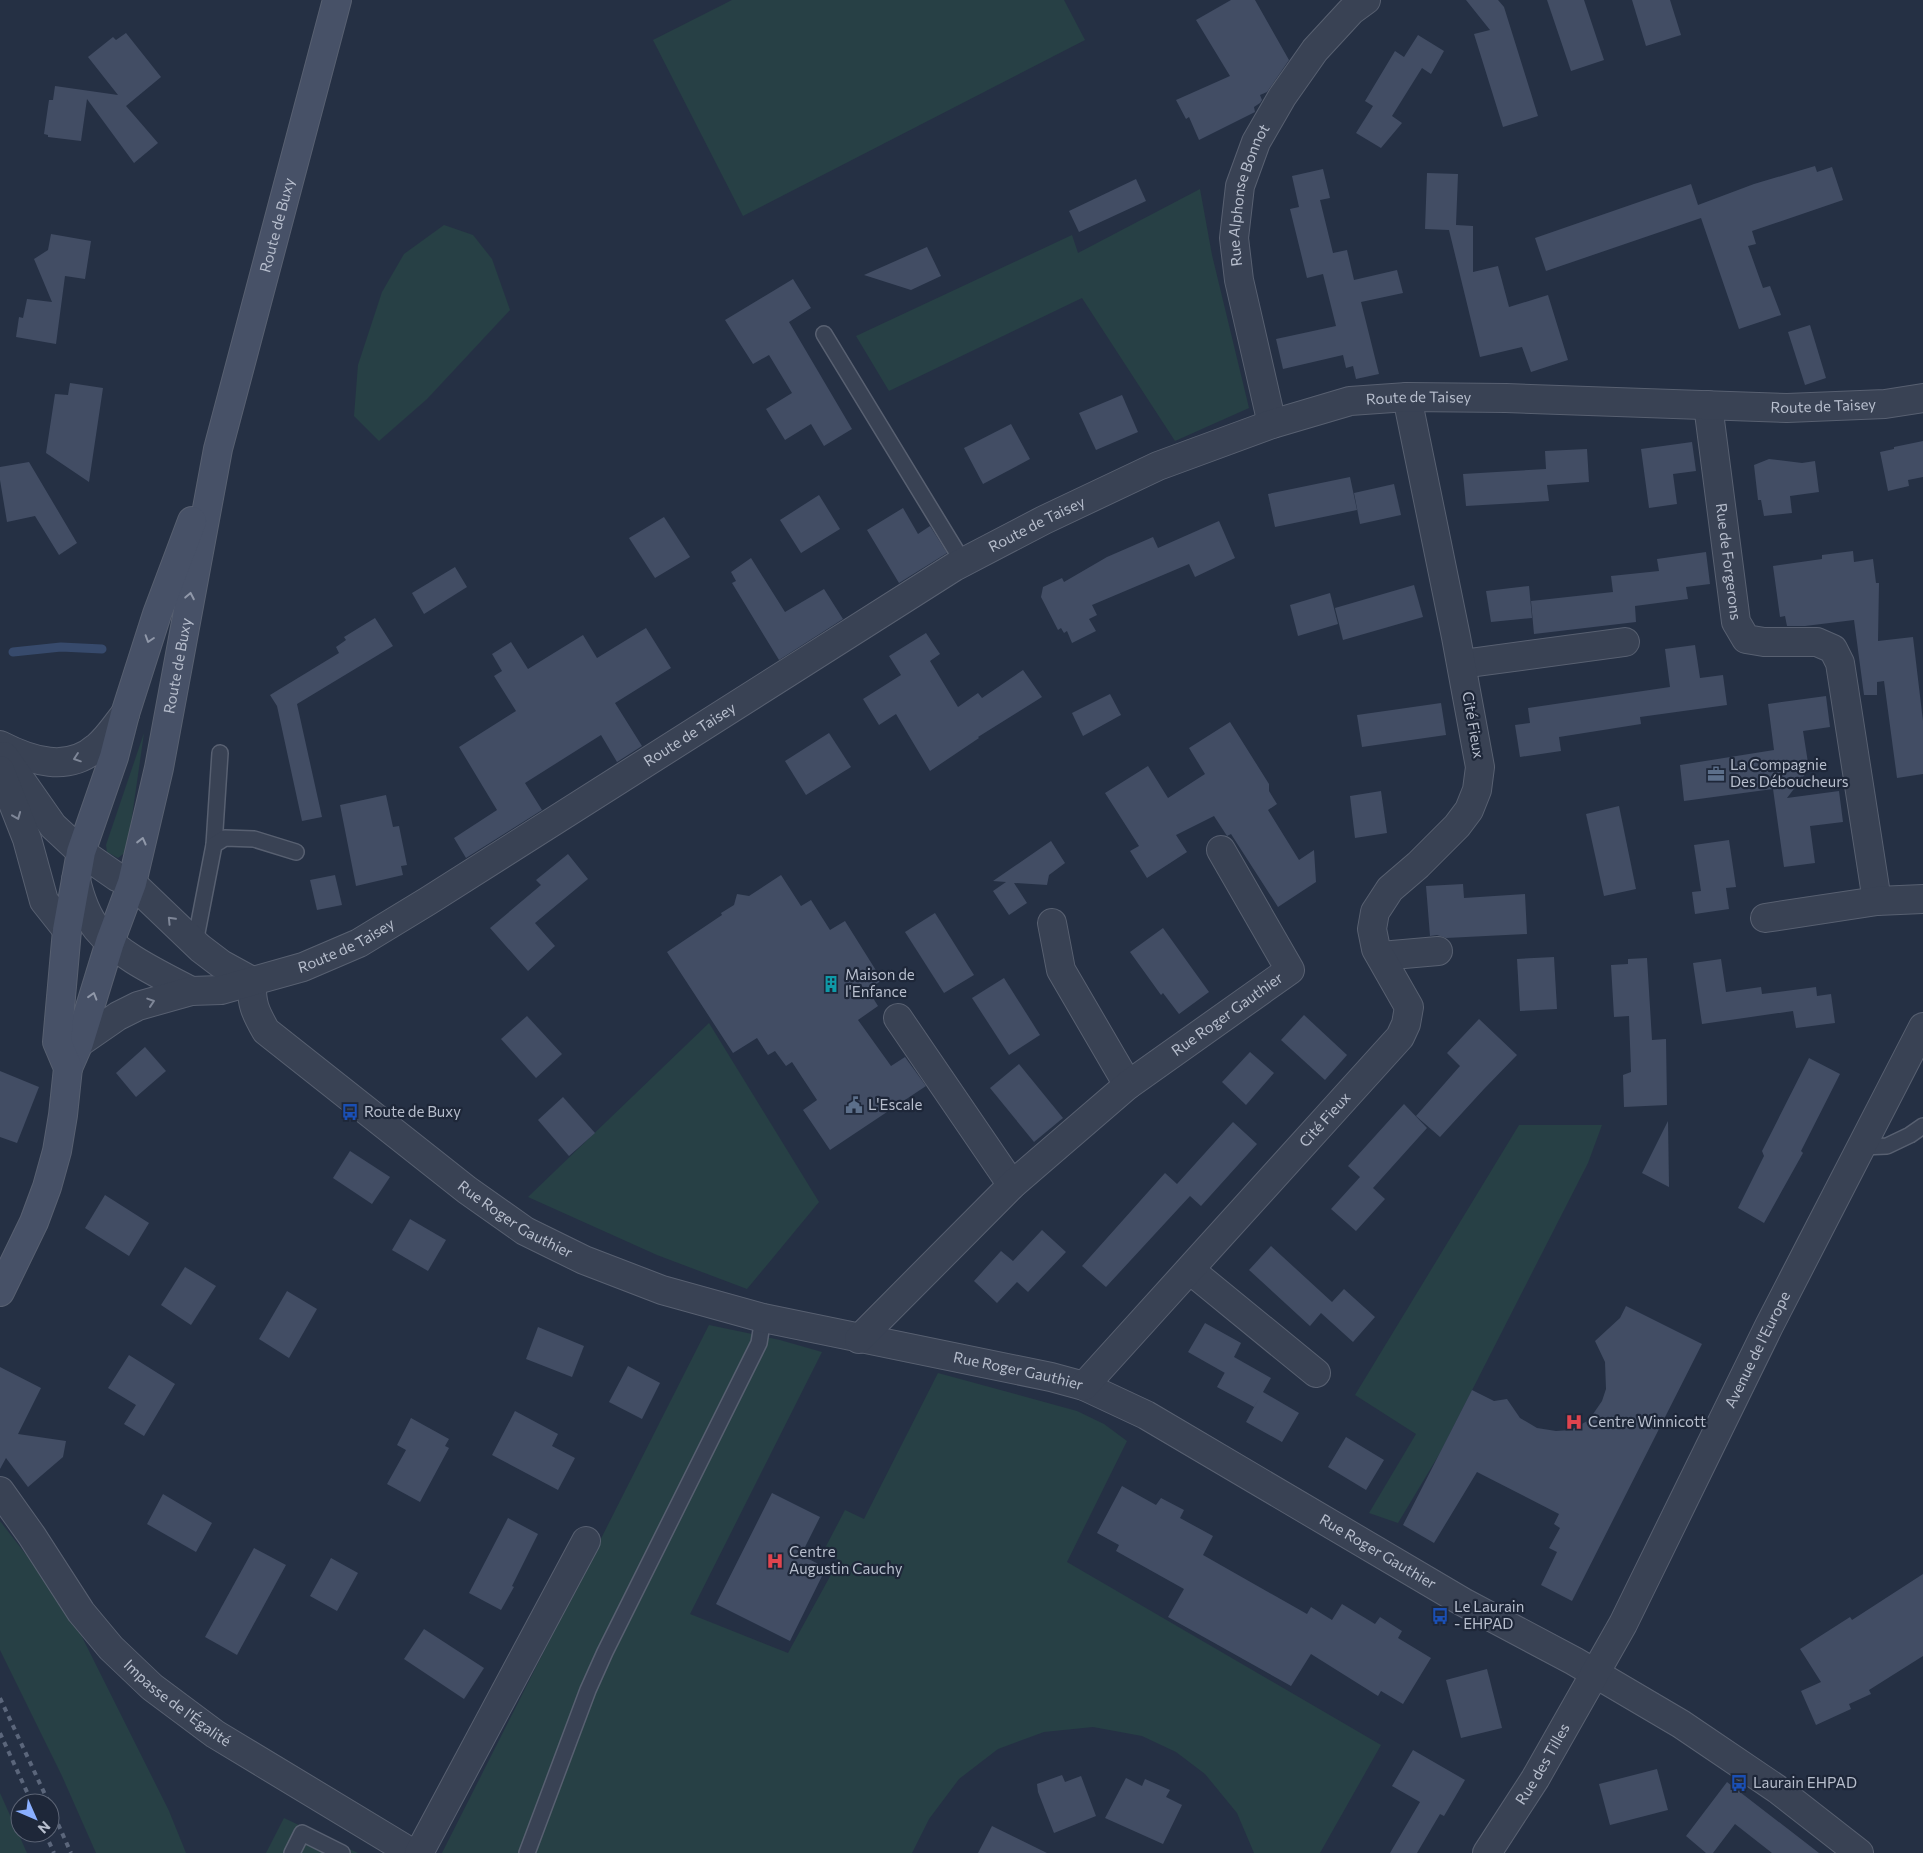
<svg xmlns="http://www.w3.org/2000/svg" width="1923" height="1853" font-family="Commissioner,sans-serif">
  <rect width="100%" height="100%" fill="#253044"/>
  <g fill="#274045">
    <polygon points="732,0 1064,0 1085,40 743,216 653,40"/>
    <polygon points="1200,189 1212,255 1249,408 1175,441 1082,298 889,391 856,336 1072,235 1078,253"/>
    <polygon points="444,225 473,235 492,259 510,310 427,399 379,441 354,416 358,365 382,292 404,254"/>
    <polygon points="144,733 127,851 118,858 107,852 106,845"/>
    <polygon points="709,1023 819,1202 747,1289 657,1255 528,1197"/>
    <polygon points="1519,1125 1602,1125 1588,1163 1440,1453 1398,1523 1369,1513 1416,1434 1355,1395"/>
    <polygon points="709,1325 780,1340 822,1352 690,1614 788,1653 839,1560 823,1552 845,1510 864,1519 938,1373 1077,1411 1104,1424 1127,1441 1067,1562 1381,1745 1320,1853 1254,1853 1237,1813 1205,1774 1176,1752 1142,1736 1093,1727 1044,1732 998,1749 959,1779 929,1819 912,1853 442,1853"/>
    <polygon points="0,1521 58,1596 82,1637 169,1811 186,1853 96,1853 62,1776 0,1650"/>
    <polygon points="0,1793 27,1853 0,1853"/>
    <polygon points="284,1818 358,1853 266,1853"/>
  </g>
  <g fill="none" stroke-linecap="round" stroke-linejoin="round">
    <polyline stroke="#374a6c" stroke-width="9" points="13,652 61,647 102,649"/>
  </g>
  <g fill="#424d64">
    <polygon points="1231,0 1255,0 1289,60 1267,92 1260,95 1262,100 1260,103 1254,107 1255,112 1199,140 1189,117 1186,119 1176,100 1230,76 1196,20"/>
    <polygon points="1466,0 1498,0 1504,7 1538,116 1503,127 1474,34 1490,30"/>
    <polygon points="1547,0 1584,0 1604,60 1571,71"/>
    <polygon points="1632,0 1670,0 1681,35 1646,46"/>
    <polygon points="126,33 161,77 126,106 158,143 134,163 87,99 81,141 48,137 48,135 44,134 49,100 53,100 55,86 118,95 88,57 113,37 116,40"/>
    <polygon points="1418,35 1444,51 1431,74 1422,68 1392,116 1402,123 1381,148 1356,133 1373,106 1365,101 1395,51 1404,57"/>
    <polygon points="1815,166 1817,172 1832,167 1843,200 1752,231 1756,244 1748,246 1763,288 1770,286 1781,315 1739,329 1701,218 1546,271 1535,238 1691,184 1698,205 1754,184"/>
    <polygon points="1323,169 1330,198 1320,200 1333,253 1347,250 1354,280 1397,270 1403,293 1361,302 1379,374 1356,379 1353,366 1346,368 1343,355 1283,369 1276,339 1336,326 1323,274 1307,278 1290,209 1299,207 1292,176"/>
    <polygon points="1427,173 1458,174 1456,225 1473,226 1473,272 1498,266 1509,307 1548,295 1568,360 1531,372 1522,347 1480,357 1449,230 1425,229"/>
    <polygon points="1136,179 1146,201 1079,232 1069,211"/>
    <polygon points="51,234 91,241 85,279 65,276 56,344 16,337 19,317 23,318 27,299 52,302 34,259 48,250"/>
    <polygon points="927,247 941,276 911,290 864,275"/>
    <polygon points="793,279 811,308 789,322 852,429 824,446 811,424 785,440 766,409 792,393 769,355 753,364 725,320"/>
    <polygon points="1810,325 1826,378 1805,385 1788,332"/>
    <polygon points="70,383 103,388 89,482 46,453 55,394 68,395"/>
    <polygon points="1122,395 1138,432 1096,450 1079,413"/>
    <polygon points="1011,424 1030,459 983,484 964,448"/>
    <polygon points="1923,441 1923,477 1908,480 1909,486 1888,491 1880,452 1894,449 1894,447"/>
    <polygon points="1692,442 1696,471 1673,474 1677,504 1649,508 1641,449"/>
    <polygon points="1587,449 1589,482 1547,485 1549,501 1466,506 1463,474 1546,469 1545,451"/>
    <polygon points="1769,459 1802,463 1815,461 1819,492 1790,496 1792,513 1764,516 1761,500 1758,500 1754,465"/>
    <polygon points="29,462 77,543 59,555 35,516 7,522 0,480 0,467"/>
    <polygon points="1350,477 1357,510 1275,527 1268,494"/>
    <polygon points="1394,484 1401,515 1360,524 1354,493"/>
    <polygon points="819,495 840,529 801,553 780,520"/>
    <polygon points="903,508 918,534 930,526 947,553 899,583 867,530"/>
    <polygon points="664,517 690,557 655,578 629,538"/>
    <polygon points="1219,521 1235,558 1195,577 1189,564 1092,605 1097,615 1089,619 1096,631 1072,643 1067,631 1064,633 1061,628 1058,630 1041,597 1043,587 1062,578 1064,582 1107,557 1153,537 1158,548"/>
    <polygon points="1853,551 1854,562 1873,559 1876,583 1879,583 1878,641 1913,637 1923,721 1923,774 1897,778 1884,681 1877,682 1877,695 1864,695 1854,620 1805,626 1787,626 1785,616 1780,617 1773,566 1822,559 1822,555"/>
    <polygon points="1706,552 1710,584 1686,587 1688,599 1635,606 1636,622 1534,634 1531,601 1613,592 1611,576 1659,571 1657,559"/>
    <polygon points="751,558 785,612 824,589 843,619 779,660 732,583 736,581 731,572"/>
    <polygon points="455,567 467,587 424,614 412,593"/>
    <polygon points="1414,585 1423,617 1343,640 1335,608"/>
    <polygon points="1529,586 1532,618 1491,622 1486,591"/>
    <polygon points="1330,593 1338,624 1298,636 1290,605"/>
    <polygon points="375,618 393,646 297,704 322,817 302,821 277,706 270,695 339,653 336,647 346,640 344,637"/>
    <polygon points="646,628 671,668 615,703 642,746 617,762 601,735 525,783 542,810 466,858 454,838 497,810 459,747 516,711 494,676 502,671 492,654 511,642 528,669 583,635 597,658"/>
    <polygon points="926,633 940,654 930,661 958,707 978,693 982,698 1023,670 1042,697 978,737 979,738 930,771 896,714 879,725 863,699 901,675 889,656"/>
    <polygon points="1695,645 1700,678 1723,675 1727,705 1640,717 1641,724 1559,737 1561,751 1520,757 1515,725 1530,723 1528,708 1670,687 1665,649"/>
    <polygon points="1110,694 1121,715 1083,736 1072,713"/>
    <polygon points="1826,696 1830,727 1803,731 1809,769 1787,798 1839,791 1843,822 1810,826 1815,863 1784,867 1773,789 1684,801 1680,765 1774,750 1768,704"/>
    <polygon points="1441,703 1446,735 1362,747 1357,715"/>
    <polygon points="1230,722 1269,784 1269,791 1277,804 1268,810 1299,860 1314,850 1316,882 1278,907 1231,834 1227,836 1214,816 1176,835 1187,852 1147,878 1130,851 1139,846 1105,793 1148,766 1168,798 1205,774 1189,748"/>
    <polygon points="829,733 851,767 806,795 785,761"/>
    <polygon points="1381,791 1387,833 1355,838 1350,796"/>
    <polygon points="386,795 393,827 399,826 407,865 401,866 403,875 356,886 340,805"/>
    <polygon points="1619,806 1636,889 1604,896 1586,814"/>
    <polygon points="1729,840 1736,887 1726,888 1729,909 1695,914 1692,892 1701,891 1694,845"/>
    <polygon points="1051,841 1065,863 1049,875 1047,885 1014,883 1027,903 1009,915 993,891 1006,882 993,881"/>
    <polygon points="568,854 588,879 535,923 555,946 528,971 490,928 541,885 536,880"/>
    <polygon points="335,875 342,905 317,910 310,880"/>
    <polygon points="781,875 801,906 811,900 830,930 845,921 882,980 868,990 878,1006 858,1020 891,1066 905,1057 926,1086 830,1150 803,1110 817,1100 792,1062 786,1066 775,1051 768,1055 757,1038 733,1053 667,952 722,915 721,913 734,905 737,894 749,896"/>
    <polygon points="1463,884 1464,898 1525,894 1527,934 1446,938 1437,935 1430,936 1426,886"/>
    <polygon points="935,913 974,975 944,993 905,932"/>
    <polygon points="1163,928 1209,992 1179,1014 1163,993 1161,995 1130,952"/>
    <polygon points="1554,957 1557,1009 1520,1011 1517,959"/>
    <polygon points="1647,958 1652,1040 1666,1039 1667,1105 1624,1107 1623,1075 1631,1072 1629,1016 1614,1017 1611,965 1628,964 1628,959"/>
    <polygon points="1721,959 1726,992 1761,987 1762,994 1816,987 1817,996 1831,994 1835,1023 1796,1028 1793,1011 1702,1024 1693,963"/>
    <polygon points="1004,978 1040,1035 1009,1055 972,998"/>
    <polygon points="1304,1015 1347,1055 1325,1080 1281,1040"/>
    <polygon points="527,1016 562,1054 536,1078 501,1039"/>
    <polygon points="1479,1019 1517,1055 1484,1089 1440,1137 1416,1116 1460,1066 1447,1053"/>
    <polygon points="145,1047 166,1071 136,1097 116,1073"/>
    <polygon points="1250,1052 1274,1073 1246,1105 1222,1082"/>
    <polygon points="1809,1058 1840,1074 1801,1151 1803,1153 1764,1223 1738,1208 1764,1156 1762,1151"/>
    <polygon points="1019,1064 1063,1118 1034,1142 990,1088"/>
    <polygon points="0,1071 39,1087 17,1143 0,1137"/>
    <polygon points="563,1097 595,1133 569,1156 538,1120"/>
    <polygon points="1404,1104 1427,1128 1373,1188 1385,1199 1356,1231 1331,1209 1360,1177 1372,1188 1348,1166"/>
    <polygon points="1668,1121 1669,1187 1642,1173"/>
    <polygon points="1233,1122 1257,1144 1201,1206 1190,1196 1106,1287 1082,1266 1165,1173 1177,1184"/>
    <polygon points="350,1151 390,1177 372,1204 333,1178"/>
    <polygon points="105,1195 149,1223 129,1256 85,1228"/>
    <polygon points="410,1219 446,1240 428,1271 392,1250"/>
    <polygon points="1042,1230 1066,1252 1028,1292 1017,1282 997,1303 974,1281 1001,1251 1013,1261"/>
    <polygon points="1271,1246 1332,1302 1344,1289 1375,1317 1353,1342 1321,1313 1310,1326 1249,1270"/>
    <polygon points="185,1267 216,1286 191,1325 161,1305"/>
    <polygon points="287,1291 317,1309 289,1358 259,1339"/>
    <polygon points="1626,1306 1702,1344 1572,1601 1541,1585 1557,1552 1549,1548 1560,1528 1554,1524 1559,1514 1477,1472 1434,1543 1403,1525 1472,1390 1494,1401 1507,1399 1520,1418 1537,1428 1556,1431 1571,1430 1589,1420 1602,1401 1606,1389 1605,1362 1595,1341 1620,1318"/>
    <polygon points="1205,1323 1241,1343 1234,1357 1271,1378 1263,1392 1299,1413 1282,1442 1246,1422 1259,1398 1254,1407 1217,1387 1230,1363 1225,1373 1188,1352"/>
    <polygon points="538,1327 584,1346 572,1377 526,1359"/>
    <polygon points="129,1355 175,1384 144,1436 124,1424 136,1405 108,1388"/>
    <polygon points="628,1366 660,1383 642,1419 609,1402"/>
    <polygon points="0,1367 41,1388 18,1434 66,1441 63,1457 28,1487 6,1458 0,1469"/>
    <polygon points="515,1411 558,1434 552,1446 575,1458 558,1490 492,1455"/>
    <polygon points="411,1418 449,1439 445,1446 449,1448 420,1502 387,1484 406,1450 397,1445"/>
    <polygon points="1346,1437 1384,1460 1366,1490 1328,1467"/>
    <polygon points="1122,1486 1156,1505 1161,1498 1184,1510 1180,1518 1213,1536 1203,1555 1307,1614 1311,1607 1332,1620 1342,1604 1375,1624 1380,1617 1402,1631 1398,1638 1431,1658 1403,1704 1381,1691 1378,1696 1311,1654 1291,1686 1168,1617 1184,1589 1116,1551 1119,1545 1097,1533"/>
    <polygon points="772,1493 820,1517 801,1555 826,1568 790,1641 716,1604"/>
    <polygon points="163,1494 212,1523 196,1552 147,1524"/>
    <polygon points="508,1518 538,1534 512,1586 514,1587 501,1610 469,1593"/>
    <polygon points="254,1548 286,1565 237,1655 205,1637"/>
    <polygon points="331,1558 358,1573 337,1611 310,1596"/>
    <polygon points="1923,1574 1923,1656 1869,1690 1871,1694 1849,1704 1851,1709 1816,1725 1801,1691 1821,1682 1800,1649 1850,1617 1852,1620"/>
    <polygon points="424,1629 484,1668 464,1699 404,1659"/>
    <polygon points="1487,1669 1502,1728 1461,1738 1446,1680"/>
    <polygon points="1413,1750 1465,1780 1444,1816 1440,1814 1417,1853 1390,1853 1420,1802 1392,1786"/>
    <polygon points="1657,1769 1668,1810 1610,1825 1599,1784"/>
    <polygon points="1062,1775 1065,1782 1081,1776 1096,1816 1054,1833 1038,1792 1037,1784"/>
    <polygon points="1126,1778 1142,1786 1145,1779 1170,1790 1166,1797 1182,1805 1163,1844 1105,1818"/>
    <polygon points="1727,1782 1819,1853 1772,1853 1735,1824 1713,1853 1706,1853 1686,1836"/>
    <polygon points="992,1826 1047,1853 978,1853"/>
  </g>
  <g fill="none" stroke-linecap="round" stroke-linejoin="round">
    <g stroke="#586071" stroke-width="18">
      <g id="service">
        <polyline points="824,334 963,562"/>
        <polyline points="214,845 220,753"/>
        <polyline points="195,943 214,845 225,838 254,839 296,852"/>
        <polyline points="1861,1147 1887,1146 1910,1135 1923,1126"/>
        <polyline points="292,1853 302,1833 342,1853"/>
        <polyline points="527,1853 588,1690 605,1652 759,1343 763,1318"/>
      </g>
    </g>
    <g stroke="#586071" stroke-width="30">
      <g id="minor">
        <path id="s1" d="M1708,405L1736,622L1746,639L1764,642H1817L1833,649L1840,663L1877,901"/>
        <path id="s2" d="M1272,424L1239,280L1234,238L1240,186L1256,142L1282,97L1315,50L1351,11L1366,0"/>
        <polyline points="1462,664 1625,642"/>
        <path d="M0,745C31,761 68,773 97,747C108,738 116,725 125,714"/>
        <polyline points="4,756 53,826 81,852"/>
        <polyline points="0,770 27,839 44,901 67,930"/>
        <polyline points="1765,918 1877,901 1923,899"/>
        <polyline points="1052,923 1061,970 1128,1085"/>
        <polyline points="1381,956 1438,951"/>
        <path id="s3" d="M252,981C251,1003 255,1012 266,1031L467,1190L525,1231L584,1260L662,1290L763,1318L1051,1377L1084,1386L1146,1415L1463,1602L1574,1661L1681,1724L1777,1789L1859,1853"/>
        <polyline points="898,1018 1012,1185"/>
        <polyline points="1190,1270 1316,1373"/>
        <path id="s4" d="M859,1339L1012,1185L1128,1085L1290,970L1221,850"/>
        <path id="s5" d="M1084,1386L1400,1037L1406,1024L1409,1007L1376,949L1372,929L1375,912L1390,889L1418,865L1457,826L1469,810L1477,790L1480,767L1456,637L1407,397"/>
        <path id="s6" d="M0,1491L32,1536L81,1612L111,1648L152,1687L215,1734L412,1853"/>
        <polyline points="419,1853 586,1541"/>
        <path id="s7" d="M1487,1853L1535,1779L1623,1624L1769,1326L1923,1027"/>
      </g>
    </g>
    <g stroke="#586071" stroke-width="30">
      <g id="tertiary">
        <polyline points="81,852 117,877 132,883 200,948 221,964 252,981"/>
        <path d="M76,880C80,897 86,915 97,929C119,956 161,975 191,991"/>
        <path id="s8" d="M79,1043L118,1016L138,1006L191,991L221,990L303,967L359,943L428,901L954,567L1044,520L1158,466L1272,424L1350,401L1407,397L1506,398L1787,408L1885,404L1923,398"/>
      </g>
    </g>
    <g stroke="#586071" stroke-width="30">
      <g id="secondary">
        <path id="s9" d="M68,1068L79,1043L110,942L132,883L159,768L218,449L337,0"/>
        <polyline points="0,1292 34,1222 47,1187 57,1151 63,1115 68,1068 57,1042 67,930 81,852 114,757 125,714 157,614 192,521"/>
      </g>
    </g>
    <use href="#service" stroke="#394254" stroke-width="15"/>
    <use href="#minor" stroke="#394254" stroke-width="28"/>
    <use href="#tertiary" stroke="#394254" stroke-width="28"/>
    <use href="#secondary" stroke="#475167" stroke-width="28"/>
    <g stroke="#5b667b" stroke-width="4" stroke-dasharray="5 5" stroke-linecap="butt">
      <polyline points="0,1698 49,1803"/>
      <polyline points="0,1733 32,1803"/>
      <polyline points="50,1806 71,1853"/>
      <polyline points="45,1833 54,1853"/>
    </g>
  </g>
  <defs><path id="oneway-chevron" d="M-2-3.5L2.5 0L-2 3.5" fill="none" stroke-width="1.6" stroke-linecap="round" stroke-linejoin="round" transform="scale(1.25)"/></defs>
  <g stroke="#9098a9">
    <use href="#oneway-chevron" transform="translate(190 596) rotate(-79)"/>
    <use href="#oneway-chevron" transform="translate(149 639) rotate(108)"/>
    <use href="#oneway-chevron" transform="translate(142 841) rotate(-76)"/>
    <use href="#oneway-chevron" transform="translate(93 996) rotate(-73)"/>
  </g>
  <g stroke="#7e8697">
    <use href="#oneway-chevron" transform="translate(77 758) rotate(161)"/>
    <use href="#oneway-chevron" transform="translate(17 816) rotate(68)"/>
    <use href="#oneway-chevron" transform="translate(171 920) rotate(-134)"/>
    <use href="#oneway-chevron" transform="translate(151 1002) rotate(-18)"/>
  </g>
  <defs>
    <g id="office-bare" transform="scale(1.35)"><path d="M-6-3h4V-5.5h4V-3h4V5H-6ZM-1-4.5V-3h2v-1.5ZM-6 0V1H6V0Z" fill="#5c6f8a" stroke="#1e2739" stroke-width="2.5" paint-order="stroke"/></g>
    <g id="building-bare" transform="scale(1.35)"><path d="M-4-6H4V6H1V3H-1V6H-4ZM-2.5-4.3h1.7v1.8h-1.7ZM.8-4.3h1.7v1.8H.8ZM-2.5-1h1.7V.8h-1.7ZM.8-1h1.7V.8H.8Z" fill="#0f9aa8" stroke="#1e2739" stroke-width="2.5" paint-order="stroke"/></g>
    <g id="civic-bare" transform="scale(1.35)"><path d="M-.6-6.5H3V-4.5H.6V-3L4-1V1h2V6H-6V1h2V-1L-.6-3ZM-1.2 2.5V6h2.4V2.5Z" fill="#5c6f8a" stroke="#1e2739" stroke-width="2.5" paint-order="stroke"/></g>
    <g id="bus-bare" transform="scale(1.35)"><path d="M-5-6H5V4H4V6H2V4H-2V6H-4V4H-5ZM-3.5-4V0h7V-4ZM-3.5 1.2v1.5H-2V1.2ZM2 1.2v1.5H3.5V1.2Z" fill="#1a4fb4" stroke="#1e2739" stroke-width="2.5" paint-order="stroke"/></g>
    <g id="hospital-bare" transform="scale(1.35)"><path d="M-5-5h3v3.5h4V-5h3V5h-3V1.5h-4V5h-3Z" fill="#e0444e" stroke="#1e2739" stroke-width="2.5" paint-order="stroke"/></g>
  </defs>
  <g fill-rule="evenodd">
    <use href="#office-bare" x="1716" y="774"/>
    <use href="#building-bare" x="831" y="984"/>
    <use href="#civic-bare" x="854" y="1105"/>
    <use href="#bus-bare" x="350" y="1112"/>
    <use href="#hospital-bare" x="1574" y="1422"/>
    <use href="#hospital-bare" x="775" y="1561"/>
    <use href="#bus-bare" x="1440" y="1616"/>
    <use href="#bus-bare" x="1739" y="1783"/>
  </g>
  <g text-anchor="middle" stroke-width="4.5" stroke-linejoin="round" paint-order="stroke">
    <g font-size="15" fill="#b7becd" stroke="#1e2739">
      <text dy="5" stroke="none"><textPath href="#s2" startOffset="235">Rue Alphonse Bonnot</textPath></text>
      <text dy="5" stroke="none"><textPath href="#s9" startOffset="870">Route de Buxy</textPath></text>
      <text dy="5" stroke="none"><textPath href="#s8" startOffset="1504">Route de Taisey</textPath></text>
      <text dy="5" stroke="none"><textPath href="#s8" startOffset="1909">Route de Taisey</textPath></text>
      <text dy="5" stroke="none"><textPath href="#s8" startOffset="1098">Route de Taisey</textPath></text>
      <text dy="5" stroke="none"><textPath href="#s1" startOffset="158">Rue de Forgerons</textPath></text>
      <text dy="5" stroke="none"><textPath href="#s9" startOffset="418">Route de Buxy</textPath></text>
      <text transform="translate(1473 725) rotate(80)" y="5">Cité Fieux</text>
      <text dy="5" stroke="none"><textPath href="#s8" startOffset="692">Route de Taisey</textPath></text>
      <text dy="5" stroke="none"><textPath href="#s8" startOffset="288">Route de Taisey</textPath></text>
      <text dy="5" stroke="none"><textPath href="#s4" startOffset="492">Rue Roger Gauthier</textPath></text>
      <text dy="5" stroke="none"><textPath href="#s5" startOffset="359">Cité Fieux</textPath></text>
      <text dy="5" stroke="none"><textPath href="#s3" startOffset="366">Rue Roger Gauthier</textPath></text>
      <text dy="5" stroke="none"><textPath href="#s7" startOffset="572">Avenue de l'Europe</textPath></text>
      <text dy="5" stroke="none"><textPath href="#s3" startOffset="895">Rue Roger Gauthier</textPath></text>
      <text dy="5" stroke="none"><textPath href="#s3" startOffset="1300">Rue Roger Gauthier</textPath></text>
      <text dy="5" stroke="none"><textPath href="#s6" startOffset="279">Impasse de l'Égalité</textPath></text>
      <text dy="5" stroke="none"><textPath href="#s7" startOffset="105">Rue des Tilles</textPath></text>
    </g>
    <g font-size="15" fill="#b7becd" stroke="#1e2739" text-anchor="start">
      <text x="1730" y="770">La Compagnie<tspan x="1730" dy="17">Des Déboucheurs</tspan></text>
      <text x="845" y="980">Maison de<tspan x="845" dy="17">l'Enfance</tspan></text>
      <text x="868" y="1110">L'Escale</text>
      <text x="364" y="1117">Route de Buxy</text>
      <text x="1588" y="1427">Centre Winnicott</text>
      <text x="789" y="1557">Centre<tspan x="789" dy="17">Augustin Cauchy</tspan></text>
      <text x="1454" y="1612">Le Laurain<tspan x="1454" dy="17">- EHPAD</tspan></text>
      <text x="1753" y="1788">Laurain EHPAD</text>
    </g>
  </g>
  <g transform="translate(35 1818) rotate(135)"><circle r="24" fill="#1e2739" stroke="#5b6374"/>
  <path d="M0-4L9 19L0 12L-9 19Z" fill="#8aafff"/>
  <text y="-8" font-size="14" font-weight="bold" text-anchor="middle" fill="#b7becd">N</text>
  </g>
</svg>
